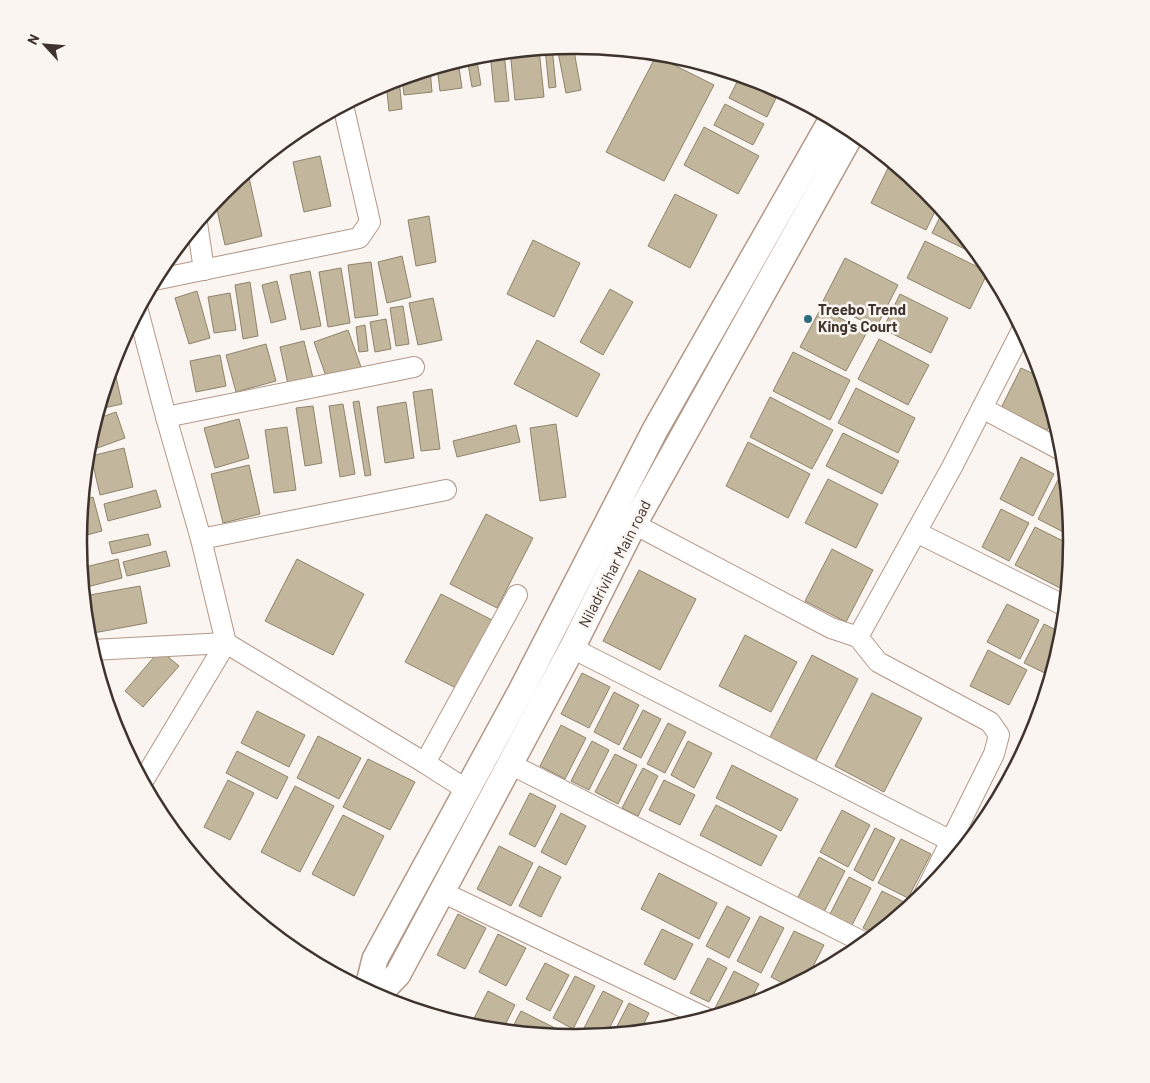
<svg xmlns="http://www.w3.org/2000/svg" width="1150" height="1083" font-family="Barlow,sans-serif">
  <rect width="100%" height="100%" fill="#fbf5f2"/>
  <g fill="#c2b69c" stroke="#8e836a">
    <polygon points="573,45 581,90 566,93 557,47"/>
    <polygon points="552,47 556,87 549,88 545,48"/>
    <polygon points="539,49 544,97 515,100 510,51"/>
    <polygon points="504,52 509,101 495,102 490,53"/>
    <polygon points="476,55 481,85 472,87 467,58"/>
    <polygon points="656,56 714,85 664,181 606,152"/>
    <polygon points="458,61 462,88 440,91 437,67"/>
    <polygon points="430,69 432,92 404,95 402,78"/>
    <polygon points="399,79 402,109 389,111 386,83"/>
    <polygon points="738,80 776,98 767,117 729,98"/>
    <polygon points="725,104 764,124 753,145 714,125"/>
    <polygon points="704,127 759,156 738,194 684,165"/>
    <polygon points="320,156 331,206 304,212 293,162"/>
    <polygon points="890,164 899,168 926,191 938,205 926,230 871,203"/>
    <polygon points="245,173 248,173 262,236 225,245 215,201 224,190"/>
    <polygon points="675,194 717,215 690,268 648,246"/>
    <polygon points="943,211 981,257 932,233"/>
    <polygon points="429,216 436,262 416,266 408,220"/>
    <polygon points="533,240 580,263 554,317 507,294"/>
    <polygon points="925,241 988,272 970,309 907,278"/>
    <polygon points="402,256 411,297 387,303 378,262"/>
    <polygon points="845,258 898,285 876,328 823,301"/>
    <polygon points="371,262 378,315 355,318 348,265"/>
    <polygon points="341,268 350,323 328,327 319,272"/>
    <polygon points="310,271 321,326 301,330 290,275"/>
    <polygon points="277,281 286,319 271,323 262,285"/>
    <polygon points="250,282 258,336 243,339 235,285"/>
    <polygon points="610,289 633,302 603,355 580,342"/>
    <polygon points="197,291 210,338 189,344 175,298"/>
    <polygon points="230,293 236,330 214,333 208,297"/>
    <polygon points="900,294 948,318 931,353 883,329"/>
    <polygon points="433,298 442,340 418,345 409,303"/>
    <polygon points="403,306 409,344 396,346 390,308"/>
    <polygon points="821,308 867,332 846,371 800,347"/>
    <polygon points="386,319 391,349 375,352 370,322"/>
    <polygon points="365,325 368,351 359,352 356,327"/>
    <polygon points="348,330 361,367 327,379 314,342"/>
    <polygon points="879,339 929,365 908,405 858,379"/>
    <polygon points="537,340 600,374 577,417 514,384"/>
    <polygon points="304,341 313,378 288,384 280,347"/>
    <polygon points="266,344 276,381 236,392 226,355"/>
    <polygon points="793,352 850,380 830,420 773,391"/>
    <polygon points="220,355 226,386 196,392 190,361"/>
    <polygon points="113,363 122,404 99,409"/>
    <polygon points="1021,368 1042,378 1053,416 1047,430 1001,408"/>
    <polygon points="856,388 915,418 898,453 838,423"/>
    <polygon points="432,389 440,449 421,451 413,392"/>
    <polygon points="770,397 833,430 812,469 750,437"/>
    <polygon points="359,401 371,475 365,476 353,402"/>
    <polygon points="406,402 414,458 385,463 377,407"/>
    <polygon points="343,404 355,474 340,477 329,406"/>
    <polygon points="313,406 322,463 305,466 296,408"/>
    <polygon points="116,412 125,438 92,450 89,442 96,419"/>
    <polygon points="239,419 249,458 215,468 204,428"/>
    <polygon points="556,424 566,497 540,501 530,428"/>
    <polygon points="516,425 520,442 457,457 453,441"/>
    <polygon points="287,427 296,490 274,493 265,430"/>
    <polygon points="843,433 899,461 882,494 826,466"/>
    <polygon points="748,442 810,474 788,518 726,486"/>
    <polygon points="124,448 133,487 100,495 91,456"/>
    <polygon points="1021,457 1054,474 1033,516 1000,499"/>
    <polygon points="249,465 260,514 223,523 211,474"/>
    <polygon points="1060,476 1065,479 1071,536 1038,519"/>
    <polygon points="828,479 878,504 856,548 805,523"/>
    <polygon points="156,490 161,507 108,521 104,504"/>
    <polygon points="93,497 102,531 79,537 83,500"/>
    <polygon points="1001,509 1029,523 1009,561 982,547"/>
    <polygon points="486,514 533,538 497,608 450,584"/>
    <polygon points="1035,527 1071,545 1068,572 1060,588 1015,565"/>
    <polygon points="148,534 151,545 112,554 109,542"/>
    <polygon points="832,549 873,570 846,622 805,601"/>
    <polygon points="166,551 170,566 127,576 123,562"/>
    <polygon points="118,559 122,578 83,588 81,568"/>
    <polygon points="297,559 364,594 333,655 265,621"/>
    <polygon points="639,570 696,599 660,670 603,641"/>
    <polygon points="140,586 147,623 88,634 84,596"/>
    <polygon points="441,594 492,620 456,688 405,662"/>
    <polygon points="1007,604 1039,620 1020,659 987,642"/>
    <polygon points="1044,624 1062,633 1062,639 1051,676 1024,663"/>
    <polygon points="745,635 797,662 771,712 719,686"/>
    <polygon points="160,650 179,666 143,707 125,691"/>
    <polygon points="988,650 1027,670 1009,705 970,686"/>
    <polygon points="812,655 858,679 815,762 769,739"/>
    <polygon points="582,673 610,687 589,728 561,714"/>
    <polygon points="614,692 639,705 619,745 594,732"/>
    <polygon points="872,693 922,718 884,792 835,766"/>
    <polygon points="643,710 661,719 641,758 623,749"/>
    <polygon points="257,711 305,735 289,767 241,743"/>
    <polygon points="668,723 686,732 665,773 647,764"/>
    <polygon points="561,725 586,738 565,779 540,766"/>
    <polygon points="318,736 361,758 339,799 297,778"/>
    <polygon points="592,741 609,750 589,790 571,781"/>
    <polygon points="688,741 712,753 694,788 671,775"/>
    <polygon points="237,751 288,777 277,799 226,773"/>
    <polygon points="615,754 637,765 618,804 595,792"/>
    <polygon points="368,759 415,782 390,830 343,807"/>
    <polygon points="732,765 798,799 781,831 716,798"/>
    <polygon points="643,768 658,776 638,816 622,808"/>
    <polygon points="228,780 254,793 230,840 204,827"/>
    <polygon points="664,780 695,795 680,825 649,810"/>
    <polygon points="295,786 334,806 300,872 261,852"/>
    <polygon points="1000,786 1004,787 990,813 987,811"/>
    <polygon points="530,793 556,806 535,847 509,834"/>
    <polygon points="716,805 777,836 761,866 700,835"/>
    <polygon points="842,810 870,825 848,867 820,852"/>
    <polygon points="561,813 586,826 566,865 541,852"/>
    <polygon points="343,815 384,836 354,896 312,874"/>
    <polygon points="982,815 988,817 975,833 973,833"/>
    <polygon points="875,828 895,838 873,881 854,870"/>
    <polygon points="901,839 931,854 908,898 878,883"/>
    <polygon points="499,846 533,863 511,906 477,889"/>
    <polygon points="819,857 845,871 824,912 797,899"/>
    <polygon points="539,866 561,877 541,917 519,906"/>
    <polygon points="659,873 717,903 699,939 641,909"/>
    <polygon points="849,877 871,888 851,927 829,916"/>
    <polygon points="882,891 910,905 875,934 863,928"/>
    <polygon points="727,906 750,918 729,958 706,946"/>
    <polygon points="458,914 486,928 465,969 437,955"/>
    <polygon points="760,916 784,928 761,973 737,961"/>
    <polygon points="662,929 693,944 675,980 644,964"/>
    <polygon points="794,931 824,945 807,978 790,987 771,977"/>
    <polygon points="498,934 526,948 506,986 479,972"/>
    <polygon points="708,958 727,968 709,1002 690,993"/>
    <polygon points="545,963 569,975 550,1011 526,999"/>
    <polygon points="734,971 759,984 748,1005 718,1015 713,1012"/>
    <polygon points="575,976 595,986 573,1029 553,1018"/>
    <polygon points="488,991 515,1005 502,1031 478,1028 470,1026"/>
    <polygon points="603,991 623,1001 606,1035 590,1036 582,1032"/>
    <polygon points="629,1003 649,1013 640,1032 613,1034"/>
    <polygon points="521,1011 561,1031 558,1036 510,1032"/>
  </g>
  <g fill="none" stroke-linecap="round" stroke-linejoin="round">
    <g stroke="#b29888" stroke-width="22">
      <g id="minor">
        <polyline points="197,223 204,270"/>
        <polyline points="154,280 359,238 370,222 343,105"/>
        <polyline points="138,311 166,417 201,539 226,643 425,763 467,790"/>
        <polyline points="982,408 1063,451"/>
        <polyline points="166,417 414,367"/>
        <polyline points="634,524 831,628 858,637 952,467 1022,330"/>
        <polyline points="916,532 1065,606"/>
        <polyline points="201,539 446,490"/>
        <polyline points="858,637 878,662 990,722 999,735 994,754 924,895"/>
        <polyline points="572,648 951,841"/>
        <polyline points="92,650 226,643 143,781"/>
        <polyline points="425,763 517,595"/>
        <polyline points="510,764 865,943"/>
        <polyline points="442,892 706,1018"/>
      </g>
    </g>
    <g stroke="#b29888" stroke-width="28">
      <g id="tertiary">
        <polyline points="367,991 375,959 521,691 655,430 832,119"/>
        <polyline points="377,996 398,974 572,648 634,524 853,131"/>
      </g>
    </g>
    <use href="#minor" stroke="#fff" stroke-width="20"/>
    <use href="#tertiary" stroke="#fff" stroke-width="25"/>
  </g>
  <circle fill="#2a6c7e" stroke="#fbf5f2" stroke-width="2" cx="808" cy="319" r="5"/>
  <g text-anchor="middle" stroke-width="5" stroke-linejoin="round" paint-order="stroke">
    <g font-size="15" font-weight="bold" fill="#3f342d" stroke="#fbf5f2" text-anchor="start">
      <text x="818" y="315">Treebo Trend<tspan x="818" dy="17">King's Court</tspan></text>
    </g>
    <g font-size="15" fill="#3f342d" stroke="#fbf5f2">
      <text transform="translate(615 564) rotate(-63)" y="5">Niladrivihar Main road</text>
    </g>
  </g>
  <path d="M0 0H1150V1083H0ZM574 54H576A487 487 0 0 1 1063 541V542A487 487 0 0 1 576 1029H574A487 487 0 0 1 87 542V541A487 487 0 0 1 574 54Z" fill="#fbf5f2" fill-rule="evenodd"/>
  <path fill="none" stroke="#3f342d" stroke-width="2.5" d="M574 54H576A487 487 0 0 1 1063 541V542A487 487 0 0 1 576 1029H574A487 487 0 0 1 87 542V541A487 487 0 0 1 574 54Z"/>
  <g transform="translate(45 45) rotate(296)" stroke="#fbf5f2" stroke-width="4" paint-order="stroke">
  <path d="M0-4L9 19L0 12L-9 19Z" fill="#3f342d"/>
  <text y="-8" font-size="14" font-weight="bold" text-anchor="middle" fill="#3f342d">N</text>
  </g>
</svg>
